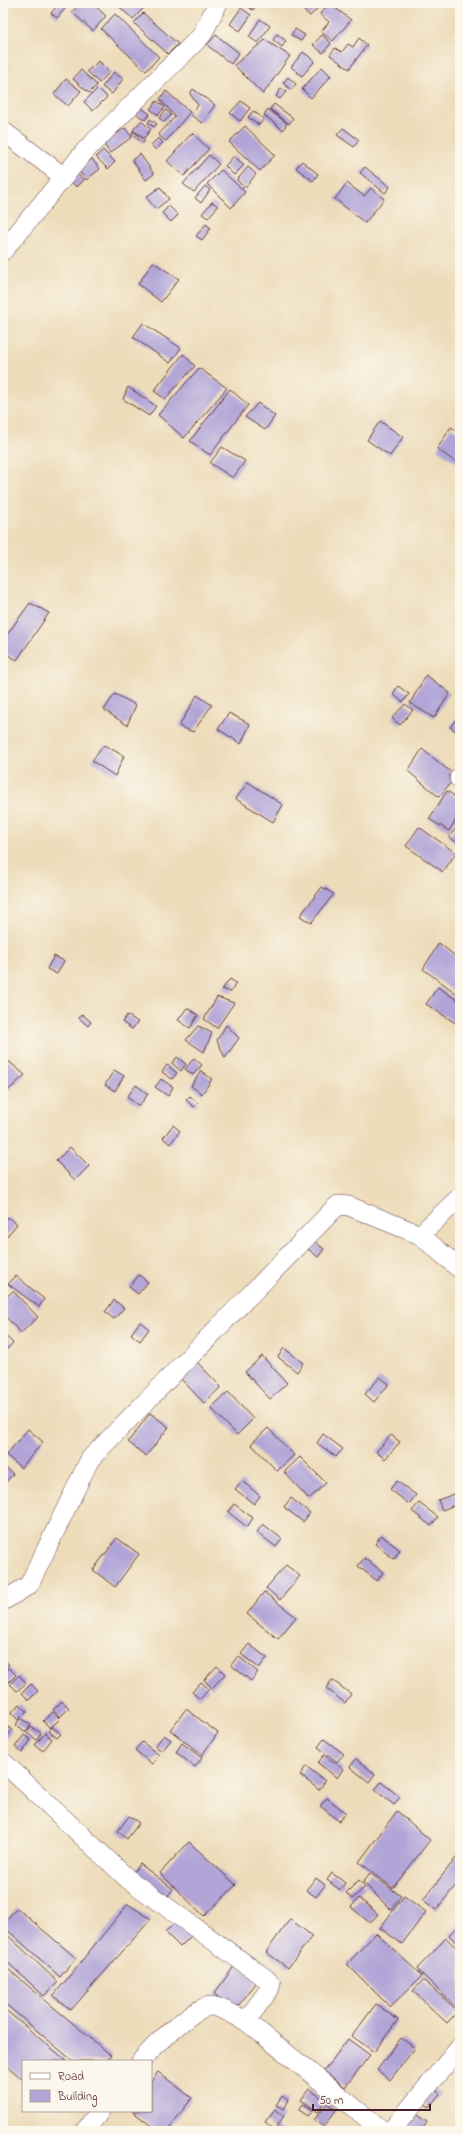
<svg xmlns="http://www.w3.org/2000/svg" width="463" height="2134" font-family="'Indie Flower',sans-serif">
  <rect width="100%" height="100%" fill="#fbf7ec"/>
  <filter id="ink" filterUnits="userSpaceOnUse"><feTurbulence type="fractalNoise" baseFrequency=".025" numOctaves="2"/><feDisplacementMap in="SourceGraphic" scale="8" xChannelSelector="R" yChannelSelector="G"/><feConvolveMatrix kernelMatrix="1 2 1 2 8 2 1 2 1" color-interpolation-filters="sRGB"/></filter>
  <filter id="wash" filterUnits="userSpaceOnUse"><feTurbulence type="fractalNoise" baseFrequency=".012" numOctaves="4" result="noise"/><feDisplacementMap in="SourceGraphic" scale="16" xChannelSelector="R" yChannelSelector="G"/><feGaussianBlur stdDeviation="0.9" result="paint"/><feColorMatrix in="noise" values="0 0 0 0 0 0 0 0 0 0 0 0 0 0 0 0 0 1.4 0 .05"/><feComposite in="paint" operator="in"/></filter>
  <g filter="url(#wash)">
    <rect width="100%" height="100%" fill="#eddcba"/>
    <g id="blocks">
      <g fill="#b1a4d7">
        <polygon points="60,3 69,4 57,18 51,13"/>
        <polygon points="81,3 92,3 106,16 93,31 72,12"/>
        <polygon points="115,3 141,3 145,7 133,19"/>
        <polygon points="243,3 256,3 257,4 253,10"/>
        <polygon points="308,3 323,3 310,16 302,9"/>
        <polygon points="329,3 351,20 333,41 321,32 329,22 320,14"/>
        <polygon points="241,8 251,15 240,31 230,24"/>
        <polygon points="143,13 178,44 168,54 134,23"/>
        <polygon points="115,14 159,57 146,71 101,29"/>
        <polygon points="260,19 270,26 258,43 249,37"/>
        <polygon points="295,29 305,35 301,41 291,35"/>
        <polygon points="277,34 286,41 282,47 273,40"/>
        <polygon points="216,35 239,53 231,64 207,45"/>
        <polygon points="322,35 331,43 323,53 313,45"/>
        <polygon points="359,38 367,45 349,69 330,55 335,48 342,52 348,44 353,47"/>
        <polygon points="265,40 290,56 263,94 234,65"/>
        <polygon points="303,52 315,61 302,76 291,67"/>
        <polygon points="99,61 110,72 99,83 87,71"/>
        <polygon points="322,67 331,76 311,98 302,89"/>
        <polygon points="81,70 97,85 89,93 73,79"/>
        <polygon points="114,72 123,79 112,94 102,87"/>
        <polygon points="288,77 296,84 291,90 283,83"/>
        <polygon points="66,79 81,91 68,106 54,94"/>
        <polygon points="98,88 107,97 93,111 84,102"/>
        <polygon points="281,88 286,92 280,99 276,96"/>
        <polygon points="193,89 215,105 202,123 191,115 198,105 190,94"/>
        <polygon points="166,91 190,112 166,141 158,135 175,117 160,99"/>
        <polygon points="157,101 165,107 158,115 150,109"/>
        <polygon points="241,101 250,108 240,121 230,113"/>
        <polygon points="135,103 150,114 145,120 130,109"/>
        <polygon points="274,104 293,118 289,124 270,109"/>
        <polygon points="268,109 287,123 283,130 264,115"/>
        <polygon points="166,110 171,115 164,122 159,118"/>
        <polygon points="253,111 264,119 259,125 248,117"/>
        <polygon points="150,119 157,124 154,127 148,123"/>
        <polygon points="141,121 151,129 144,138 133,130"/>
        <polygon points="245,126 275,155 260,171 229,142"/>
        <polygon points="125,128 132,137 110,153 103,143"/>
        <polygon points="343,128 359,140 354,147 337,135"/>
        <polygon points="133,131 145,141 143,143 132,134"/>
        <polygon points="192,133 209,149 184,176 167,161"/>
        <polygon points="158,138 163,142 156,150 151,145"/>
        <polygon points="103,150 115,162 108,169 96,157"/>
        <polygon points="140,154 154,174 146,180 132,160"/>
        <polygon points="209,155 219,164 194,192 183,184"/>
        <polygon points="234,156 244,165 234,175 225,166"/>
        <polygon points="92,159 100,169 86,180 78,170"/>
        <polygon points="302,161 318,174 313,181 296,168"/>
        <polygon points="248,167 256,174 245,188 237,180"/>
        <polygon points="365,167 390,187 385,193 360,173"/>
        <polygon points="221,170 245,192 231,208 207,184"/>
        <polygon points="77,174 84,180 77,187 70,181"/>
        <polygon points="347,183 364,196 371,188 384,199 365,223 335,199"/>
        <polygon points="205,186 210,190 201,203 195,198"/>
        <polygon points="160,187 169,199 156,209 146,197"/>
        <polygon points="212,202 218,206 208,218 202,214"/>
        <polygon points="169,206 178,215 171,222 162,213"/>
        <polygon points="206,224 211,228 202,240 196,236"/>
        <polygon points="153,262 179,279 161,302 138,284"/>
        <polygon points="143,323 181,348 170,363 133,337"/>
        <polygon points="183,354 195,366 165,399 154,391"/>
        <polygon points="199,368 227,388 184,438 158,415"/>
        <polygon points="128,387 156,406 149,416 123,399"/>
        <polygon points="230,389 248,405 210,455 190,441"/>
        <polygon points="258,403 275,416 265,430 245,417"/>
        <polygon points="380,421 403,437 390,456 367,440"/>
        <polygon points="451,427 460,433 460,465 437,449"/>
        <polygon points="222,447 245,461 233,478 210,463"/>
        <polygon points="30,603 49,613 17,660 3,652 3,640"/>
        <polygon points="426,675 450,693 434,718 410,703"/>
        <polygon points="398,686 409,694 403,702 393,694"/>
        <polygon points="115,694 136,705 127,725 104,710"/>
        <polygon points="197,695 212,705 193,732 179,726"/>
        <polygon points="405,704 413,710 400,725 392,718"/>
        <polygon points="229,713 250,724 241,744 218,729"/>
        <polygon points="460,714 460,734 450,727"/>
        <polygon points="104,745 124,756 115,776 92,761"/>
        <polygon points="422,749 456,776 439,797 408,771"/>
        <polygon points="248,782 283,805 273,822 236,799"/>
        <polygon points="447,791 460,800 460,813 449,831 429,819"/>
        <polygon points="460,823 460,845 449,837"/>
        <polygon points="419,827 456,853 443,872 406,846"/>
        <polygon points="322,887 334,894 311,923 300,916"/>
        <polygon points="439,943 460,960 460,996 423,969"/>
        <polygon points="54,956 64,961 57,974 47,969"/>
        <polygon points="230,979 236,983 231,992 222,989"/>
        <polygon points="438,987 460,1002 460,1026 426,1004"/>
        <polygon points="217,997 234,1003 217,1028 204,1019"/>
        <polygon points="187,1008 198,1015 190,1028 178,1020"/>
        <polygon points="82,1014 91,1022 88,1026 79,1018"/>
        <polygon points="127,1015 138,1022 132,1029 122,1022"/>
        <polygon points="226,1025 239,1038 225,1058 217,1040"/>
        <polygon points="198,1026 212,1033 204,1052 186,1040"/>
        <polygon points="177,1057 186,1064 181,1071 172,1063"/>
        <polygon points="194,1058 202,1065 193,1075 185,1069"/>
        <polygon points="7,1060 25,1075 3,1095 3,1064"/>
        <polygon points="167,1065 177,1073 172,1079 162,1072"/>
        <polygon points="114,1070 124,1076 115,1091 105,1085"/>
        <polygon points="201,1071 212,1079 202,1094 191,1086"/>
        <polygon points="161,1079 173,1087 168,1096 155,1087"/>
        <polygon points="136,1085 148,1094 139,1106 127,1097"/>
        <polygon points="190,1096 198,1103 194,1107 186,1100"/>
        <polygon points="173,1125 180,1131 170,1144 163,1138"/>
        <polygon points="70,1147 89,1166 75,1180 56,1161"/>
        <polygon points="8,1217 17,1224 7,1236 3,1232 3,1223"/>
        <polygon points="314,1241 324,1249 318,1257 308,1249"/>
        <polygon points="139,1275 148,1282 138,1294 129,1287"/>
        <polygon points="16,1276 44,1299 39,1307 8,1284"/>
        <polygon points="13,1291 38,1317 21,1333 3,1314 3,1300"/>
        <polygon points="114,1300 124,1308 114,1319 105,1312"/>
        <polygon points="140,1322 149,1329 140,1341 131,1334"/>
        <polygon points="3,1334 13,1343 3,1353"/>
        <polygon points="284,1348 303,1363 297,1372 278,1357"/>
        <polygon points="262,1356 287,1383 270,1399 245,1372"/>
        <polygon points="196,1361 221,1387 204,1403 179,1377"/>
        <polygon points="380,1377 389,1384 374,1402 365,1394"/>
        <polygon points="228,1392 253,1419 237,1435 211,1408"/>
        <polygon points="150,1413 169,1427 146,1456 128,1442"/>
        <polygon points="268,1428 294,1455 277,1471 251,1444"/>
        <polygon points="28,1429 43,1442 21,1468 6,1455"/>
        <polygon points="323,1434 343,1449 336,1457 317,1443"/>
        <polygon points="391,1435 400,1442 385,1459 376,1452"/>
        <polygon points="300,1457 326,1483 309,1499 284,1472"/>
        <polygon points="3,1465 13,1474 3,1485"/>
        <polygon points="242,1481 260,1496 254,1504 235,1489"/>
        <polygon points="397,1481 416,1495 409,1504 390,1489"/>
        <polygon points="457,1493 460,1503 442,1510 438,1500"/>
        <polygon points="291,1498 310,1513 303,1522 284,1507"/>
        <polygon points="419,1503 438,1517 431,1526 412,1511"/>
        <polygon points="234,1504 253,1518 247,1527 228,1512"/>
        <polygon points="263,1524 282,1539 276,1547 257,1532"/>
        <polygon points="381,1535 400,1550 394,1559 375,1544"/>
        <polygon points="117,1538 139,1554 115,1587 93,1570"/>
        <polygon points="364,1558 383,1572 377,1581 358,1566"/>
        <polygon points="286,1565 300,1576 280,1600 266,1588"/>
        <polygon points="264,1592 296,1617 278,1639 247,1614"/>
        <polygon points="249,1644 267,1658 259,1668 241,1654"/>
        <polygon points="238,1656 258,1672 251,1681 231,1665"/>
        <polygon points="3,1658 9,1665 3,1671"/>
        <polygon points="217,1666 225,1674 212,1688 204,1680"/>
        <polygon points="9,1668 16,1675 7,1684 3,1680 3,1673"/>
        <polygon points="19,1675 26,1683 17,1691 10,1684"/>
        <polygon points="332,1680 351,1694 345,1703 326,1688"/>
        <polygon points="201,1682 209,1689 200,1699 192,1692"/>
        <polygon points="31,1684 38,1691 29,1700 22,1693"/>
        <polygon points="62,1701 69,1708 60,1717 53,1710"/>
        <polygon points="20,1704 27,1711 18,1720 11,1713"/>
        <polygon points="186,1709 218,1733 202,1755 170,1730"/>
        <polygon points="53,1712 60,1719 50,1728 43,1721"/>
        <polygon points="20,1718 31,1725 26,1732 16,1725"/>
        <polygon points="3,1723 12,1730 6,1738 3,1736"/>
        <polygon points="31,1727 41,1733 37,1740 27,1733"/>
        <polygon points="52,1727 61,1734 57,1738 49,1731"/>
        <polygon points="45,1733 52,1739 43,1751 35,1745"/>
        <polygon points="24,1735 31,1740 22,1753 15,1747"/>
        <polygon points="164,1735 171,1740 162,1751 155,1746"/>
        <polygon points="324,1739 344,1754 337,1762 318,1747"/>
        <polygon points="142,1742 159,1755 152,1764 135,1750"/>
        <polygon points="182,1743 202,1758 195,1767 176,1752"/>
        <polygon points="324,1755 343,1769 337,1778 318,1763"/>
        <polygon points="356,1759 375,1774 369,1782 350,1767"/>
        <polygon points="306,1766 325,1781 319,1790 300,1775"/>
        <polygon points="381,1782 400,1797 394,1805 375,1790"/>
        <polygon points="327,1798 346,1813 339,1821 320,1806"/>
        <polygon points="397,1811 430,1840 393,1888 359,1862"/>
        <polygon points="129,1816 139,1823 127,1839 118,1831"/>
        <polygon points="189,1842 236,1885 204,1916 160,1873"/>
        <polygon points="460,1853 460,1880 436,1910 423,1900"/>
        <polygon points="140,1864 173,1889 163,1902 130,1876"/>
        <polygon points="332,1873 345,1883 340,1890 327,1880"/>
        <polygon points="370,1873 401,1896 391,1910 363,1882"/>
        <polygon points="316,1878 325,1885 316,1897 306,1890"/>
        <polygon points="359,1880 365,1887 352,1899 346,1893"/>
        <polygon points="404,1896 426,1912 402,1944 380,1928"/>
        <polygon points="359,1898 378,1914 370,1923 351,1907"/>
        <polygon points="128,1904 151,1919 71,2010 53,1996"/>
        <polygon points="17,1908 76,1958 60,1977 3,1926 3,1923"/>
        <polygon points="290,1919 312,1936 288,1968 266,1952"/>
        <polygon points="176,1922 191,1936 180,1947 165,1932"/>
        <polygon points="460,1923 460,1946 449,1935"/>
        <polygon points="3,1931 58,1982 44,1996 3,1958"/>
        <polygon points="376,1933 422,1976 390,2007 347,1964"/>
        <polygon points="446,1938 460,1951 460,2011 417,1969"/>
        <polygon points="238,1961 260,1978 235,2010 214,1994"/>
        <polygon points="3,1965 112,2056 106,2061 73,2061 3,2002"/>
        <polygon points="423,1980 458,2011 447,2023 413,1991"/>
        <polygon points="376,2004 398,2020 374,2052 352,2036"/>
        <polygon points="3,2008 67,2061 23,2061 23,2080 3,2062"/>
        <polygon points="401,2038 415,2048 390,2080 377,2070"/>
        <polygon points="348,2039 370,2055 345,2087 324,2071"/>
        <polygon points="158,2072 192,2098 167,2131 158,2131 132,2111 151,2111 151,2081"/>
        <polygon points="433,2088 440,2094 429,2107 422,2101"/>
        <polygon points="309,2089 325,2100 318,2112 301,2100"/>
        <polygon points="282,2096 288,2100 283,2109 276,2105"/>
        <polygon points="327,2103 336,2110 324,2127 314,2120"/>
        <polygon points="303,2104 313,2110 308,2116 299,2110"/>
        <polygon points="275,2109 284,2116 277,2126 283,2131 274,2131 275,2130 265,2122"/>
        <polygon points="414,2113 427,2122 421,2131 401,2131"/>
      </g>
    </g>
  </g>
  <g filter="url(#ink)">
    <use href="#blocks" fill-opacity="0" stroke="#623b40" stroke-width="1"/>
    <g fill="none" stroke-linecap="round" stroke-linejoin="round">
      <g stroke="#623b40" stroke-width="20">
        <g id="minor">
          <polyline points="3,131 64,177"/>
          <polyline points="3,251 85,151 202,35 218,3"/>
          <polyline points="459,778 460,777"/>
          <polyline points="420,1235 460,1269"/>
          <polyline points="3,1601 29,1585 90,1459 330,1213 338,1205 349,1206 420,1235 460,1197"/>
          <polyline points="3,1762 128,1879 265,1978 271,1984 269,1990 246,2021 383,2131"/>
          <path d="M141,2061C153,2047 193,2007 211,2006C219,2006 238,2017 246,2021"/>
          <polyline points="85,2131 100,2111"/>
          <polyline points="391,2131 460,2047"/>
        </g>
      </g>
      <use href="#minor" stroke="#fff" stroke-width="19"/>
    </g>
  </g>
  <rect width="463" height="2134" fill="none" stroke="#fbf7ec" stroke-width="16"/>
  <rect x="22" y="2060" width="130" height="52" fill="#fbf7ec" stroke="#b4a19f"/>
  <rect x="30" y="2073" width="20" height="6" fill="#ffffff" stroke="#b4a19f"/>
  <text x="58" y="2080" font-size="12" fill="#4a1f2b">Road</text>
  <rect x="30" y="2090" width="20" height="12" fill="#b1a4d7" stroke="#b4a19f"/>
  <text x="58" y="2100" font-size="12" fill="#4a1f2b">Building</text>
  <path d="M313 2104v6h117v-6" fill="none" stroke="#4a1f2b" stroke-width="2"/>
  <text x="319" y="2104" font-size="12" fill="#4a1f2b" stroke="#fbf7ec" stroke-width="3" paint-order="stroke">50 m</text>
</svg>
